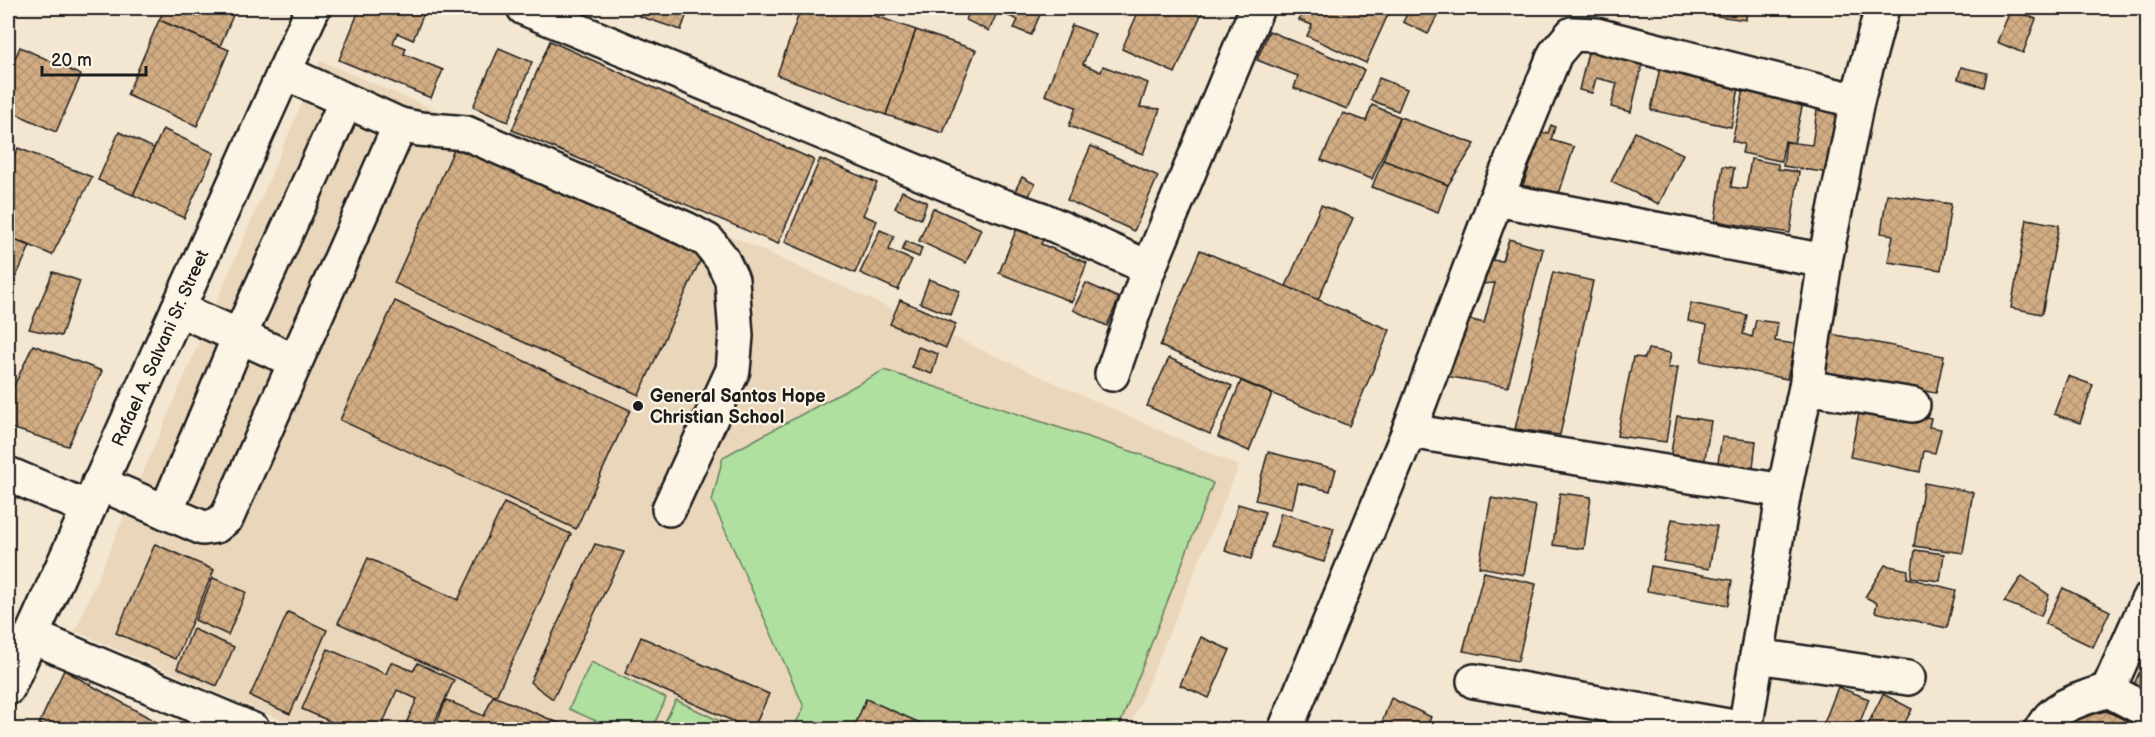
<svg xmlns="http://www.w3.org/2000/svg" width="2155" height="737" font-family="'Balsamiq Sans',sans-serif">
  <defs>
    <pattern id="building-cross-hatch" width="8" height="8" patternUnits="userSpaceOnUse" patternTransform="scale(1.5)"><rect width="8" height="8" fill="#d2ad84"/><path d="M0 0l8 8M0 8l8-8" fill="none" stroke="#b49471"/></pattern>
  </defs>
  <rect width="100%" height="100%" fill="#f4e7d2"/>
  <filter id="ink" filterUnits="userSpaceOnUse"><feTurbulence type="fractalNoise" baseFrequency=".0167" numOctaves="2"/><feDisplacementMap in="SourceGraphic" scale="12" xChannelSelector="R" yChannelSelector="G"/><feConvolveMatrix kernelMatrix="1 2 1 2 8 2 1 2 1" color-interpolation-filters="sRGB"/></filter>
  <g filter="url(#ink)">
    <polygon fill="#ead6bb" points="320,61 702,223 1239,466 1129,729 302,729 75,631"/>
    <g fill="#afe0a0" stroke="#667e5e" stroke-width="1.5">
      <polygon points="884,370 1182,468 1213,483 1118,730 793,729 804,707 712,501 723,457"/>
      <polygon points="591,662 666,698 652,729 614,729 569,709"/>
      <polygon points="676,700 736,729 661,729"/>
    </g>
    <g fill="url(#building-cross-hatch)" stroke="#1c1c1c" stroke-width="1.5">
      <polygon points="165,8 236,8 220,46 159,20"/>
      <polygon points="360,8 414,8 413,9 424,13 413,40 397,33 393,43 406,48 404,54 443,70 431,98 339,60"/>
      <polygon points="642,8 689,8 681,30 639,16"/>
      <polygon points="801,8 853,8 916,30 886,115 777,75"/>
      <polygon points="971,8 999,8 989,31 966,20"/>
      <polygon points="1004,8 1043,8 1031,35 1014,28 1018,20 1002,13"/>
      <polygon points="1140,8 1154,8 1164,12 1166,8 1204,8 1175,73 1122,49"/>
      <polygon points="1305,8 1391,8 1366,63 1307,36 1312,25 1299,20"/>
      <polygon points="1410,8 1441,8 1428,34 1403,22"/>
      <polygon points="1703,8 1747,8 1746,20 1701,14"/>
      <polygon points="2011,9 2036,19 2023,53 1997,42"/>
      <polygon points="159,20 229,50 197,126 127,95"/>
      <polygon points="1072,25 1095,34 1083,64 1101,72 1103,66 1148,83 1140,107 1160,109 1143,154 1069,126 1076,107 1045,95"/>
      <polygon points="916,30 976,50 943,133 886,115"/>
      <polygon points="1269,31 1364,70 1347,109 1294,88 1298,76 1257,60"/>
      <polygon points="1591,40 1645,53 1631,112 1611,107 1617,83 1596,78 1592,93 1579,90"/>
      <polygon points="550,41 814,160 778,244 512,130"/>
      <polygon points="20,47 81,75 56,132 8,110 8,74"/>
      <polygon points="499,48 532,62 508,122 473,107"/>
      <polygon points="1661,63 1741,79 1731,127 1651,110"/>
      <polygon points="1961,67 1987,73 1984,87 1958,79"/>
      <polygon points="1379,78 1407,89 1398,111 1371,100"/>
      <polygon points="1746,81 1805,94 1794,143 1785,141 1781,161 1742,153 1744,144 1732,141"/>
      <polygon points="1819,96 1840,99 1829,173 1783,166 1786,142 1812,145"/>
      <polygon points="1372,105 1400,117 1372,179 1321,160 1343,113 1366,121"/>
      <polygon points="1400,117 1475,144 1448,185 1383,160"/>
      <polygon points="1551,125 1555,127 1551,140 1574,147 1557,200 1522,188 1541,133 1548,133"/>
      <polygon points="163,129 214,153 184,218 133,195"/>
      <polygon points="119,132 154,148 133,195 98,180"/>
      <polygon points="1635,132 1683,154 1659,204 1611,182"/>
      <polygon points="457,143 703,254 639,395 394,283"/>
      <polygon points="1091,146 1158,176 1134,231 1067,200"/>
      <polygon points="18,148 92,177 52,255 8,236 8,170"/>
      <polygon points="820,159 877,183 863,215 877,221 855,273 785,242"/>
      <polygon points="1751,159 1778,164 1778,169 1799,172 1790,233 1715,221 1723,166 1734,168 1731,187 1746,189"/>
      <polygon points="1383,160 1448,185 1438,212 1372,187"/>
      <polygon points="1022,177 1035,184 1023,207 1010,201"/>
      <polygon points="902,191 927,202 921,219 895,208"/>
      <polygon points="1887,194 1951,204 1941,270 1888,262 1893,235 1881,233"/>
      <polygon points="1321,205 1353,218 1318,300 1286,286"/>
      <polygon points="933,208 981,229 966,263 919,241"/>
      <polygon points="1021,218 1048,229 1041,244 1087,263 1072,302 999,273"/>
      <polygon points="2027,219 2059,225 2042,314 2011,308"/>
      <polygon points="880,230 894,236 889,250 912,260 898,290 860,273"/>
      <polygon points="8,238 30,246 16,277 8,272"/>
      <polygon points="1509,239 1543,249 1508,387 1445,376 1460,317 1484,323 1495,283 1481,284 1488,260 1502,261"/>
      <polygon points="906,241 922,248 919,257 902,250"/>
      <polygon points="1200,250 1390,330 1349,426 1160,346"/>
      <polygon points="53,272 80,281 61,336 29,329"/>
      <polygon points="1553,272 1593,281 1560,435 1515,429"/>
      <polygon points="929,279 960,291 951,315 920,303"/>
      <polygon points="1086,283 1119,298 1107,326 1073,310"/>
      <polygon points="900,300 956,324 946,348 890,324"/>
      <polygon points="395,301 630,410 576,529 340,420"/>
      <polygon points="1691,303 1747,315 1743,334 1752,337 1756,320 1778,323 1775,341 1795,344 1787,379 1701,361 1707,325 1688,321"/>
      <polygon points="1826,333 1944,356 1936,393 1818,374"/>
      <polygon points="33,345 102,371 68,446 8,427 8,399"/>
      <polygon points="918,347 938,354 932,374 912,367"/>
      <polygon points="1648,349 1671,353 1668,368 1678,367 1666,442 1617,436 1633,357 1645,358"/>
      <polygon points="1169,358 1232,386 1210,434 1147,406"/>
      <polygon points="2068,376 2093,385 2080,423 2054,414"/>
      <polygon points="1241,381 1272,394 1249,451 1218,437"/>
      <polygon points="1861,403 1931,418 1929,427 1941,429 1935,453 1924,451 1920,472 1850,457"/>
      <polygon points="1677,416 1711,421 1703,471 1669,465"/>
      <polygon points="1722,437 1756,441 1753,468 1738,466 1734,479 1716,475"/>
      <polygon points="1268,452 1336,469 1330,491 1298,483 1292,509 1255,500"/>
      <polygon points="1924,483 1973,492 1963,553 1914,546"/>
      <polygon points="1560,493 1591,497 1584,549 1553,545"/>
      <polygon points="1491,498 1536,506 1524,575 1479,567"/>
      <polygon points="504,503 571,534 496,696 338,623 368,558 458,600"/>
      <polygon points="1238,504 1265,512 1251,559 1225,551"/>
      <polygon points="1281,513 1334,528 1324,562 1271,547"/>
      <polygon points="1672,519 1717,526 1709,569 1663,561"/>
      <polygon points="155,544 214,570 176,659 116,633"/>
      <polygon points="595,544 624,552 553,699 530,682"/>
      <polygon points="1915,550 1944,554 1940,581 1911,577"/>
      <polygon points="1885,565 1908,570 1907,578 1956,590 1947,628 1875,612 1877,603 1865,597"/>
      <polygon points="1651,566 1732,580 1728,605 1647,591"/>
      <polygon points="1484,572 1536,584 1518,661 1463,651"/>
      <polygon points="2022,576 2049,595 2041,616 2004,602"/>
      <polygon points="213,578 246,592 228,635 195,620"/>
      <polygon points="2063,588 2110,611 2093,647 2045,624"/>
      <polygon points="288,612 327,630 290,714 250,696"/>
      <polygon points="193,629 234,647 217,686 177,668"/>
      <polygon points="641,637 769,694 753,730 625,673"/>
      <polygon points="1201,637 1230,650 1209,698 1180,685"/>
      <polygon points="328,649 386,674 391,662 413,671 418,663 454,680 431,730 403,730 417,699 397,690 380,730 350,730 302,709"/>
      <polygon points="2146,657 2148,657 2148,707 2128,698"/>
      <polygon points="64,670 171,730 51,730 39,724"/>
      <polygon points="1838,687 1869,699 1857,730 1841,730 1824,723"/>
      <polygon points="1883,694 1912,709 1901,730 1865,730"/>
      <polygon points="493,696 516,705 573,729 434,730 446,700 484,716"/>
      <polygon points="1391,698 1431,717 1426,730 1379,730"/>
      <polygon points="866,699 936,730 853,730"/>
      <polygon points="2106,711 2147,730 2064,730 2068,720"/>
    </g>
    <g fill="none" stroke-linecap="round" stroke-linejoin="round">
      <g stroke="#1c1c1c" stroke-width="38">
        <g id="minor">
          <polyline points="524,8 980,198 1041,219 1149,268"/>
          <polyline points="400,125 420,129 466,133 686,229 708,241 722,259 732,280 736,336 733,370 669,509"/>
          <polyline points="1496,199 1825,261"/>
          <polyline points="178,309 295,361"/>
          <polyline points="1112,374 1149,268 1257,8"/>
          <polyline points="1806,387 1913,405"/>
          <polyline points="1409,431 1784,491"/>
          <polyline points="8,474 88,508"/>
          <polyline points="99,483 203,528 216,526 227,517 400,125 284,72"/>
          <polyline points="166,512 239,337 346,101"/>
          <polyline points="31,636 253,730"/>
          <polyline points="1757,656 1908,678"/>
          <polyline points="1474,681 1745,729"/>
          <polyline points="8,688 313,8"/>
          <polyline points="2108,690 2148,600"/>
          <polyline points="1285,730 1409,431 1496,199 1555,54 1572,34 1596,35 1857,101"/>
          <polyline points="1745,730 1784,491 1806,387 1825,261 1857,101 1882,8"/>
          <path d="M2041,730C2054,704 2083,699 2108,690L2148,711"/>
        </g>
      </g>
      <use href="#minor" stroke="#fcf5e5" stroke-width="33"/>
    </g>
  </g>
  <circle fill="#1c1c1c" stroke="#fcf5e5" stroke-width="2" cx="638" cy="406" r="6"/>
  <g text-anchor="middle" stroke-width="4.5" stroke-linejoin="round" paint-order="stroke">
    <g font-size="18" fill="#1c1c1c" stroke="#fcf5e5">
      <text transform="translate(160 348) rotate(-66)" y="6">Rafael A. Salvani Sr. Street</text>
    </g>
    <g font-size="18" font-weight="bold" fill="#1c1c1c" stroke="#fcf5e5" text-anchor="start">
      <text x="650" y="402">General Santos Hope<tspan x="650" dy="21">Christian School</tspan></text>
    </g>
  </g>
  <rect width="2155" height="737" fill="none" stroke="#fcf5e5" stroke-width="30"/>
  <rect x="15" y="15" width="2125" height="707" fill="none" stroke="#1c1c1c" stroke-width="2" filter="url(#ink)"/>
  <path d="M42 66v9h104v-9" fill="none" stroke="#1c1c1c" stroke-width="3"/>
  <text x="51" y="66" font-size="18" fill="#1c1c1c" stroke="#fcf5e5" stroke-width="4.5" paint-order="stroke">20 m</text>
</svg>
